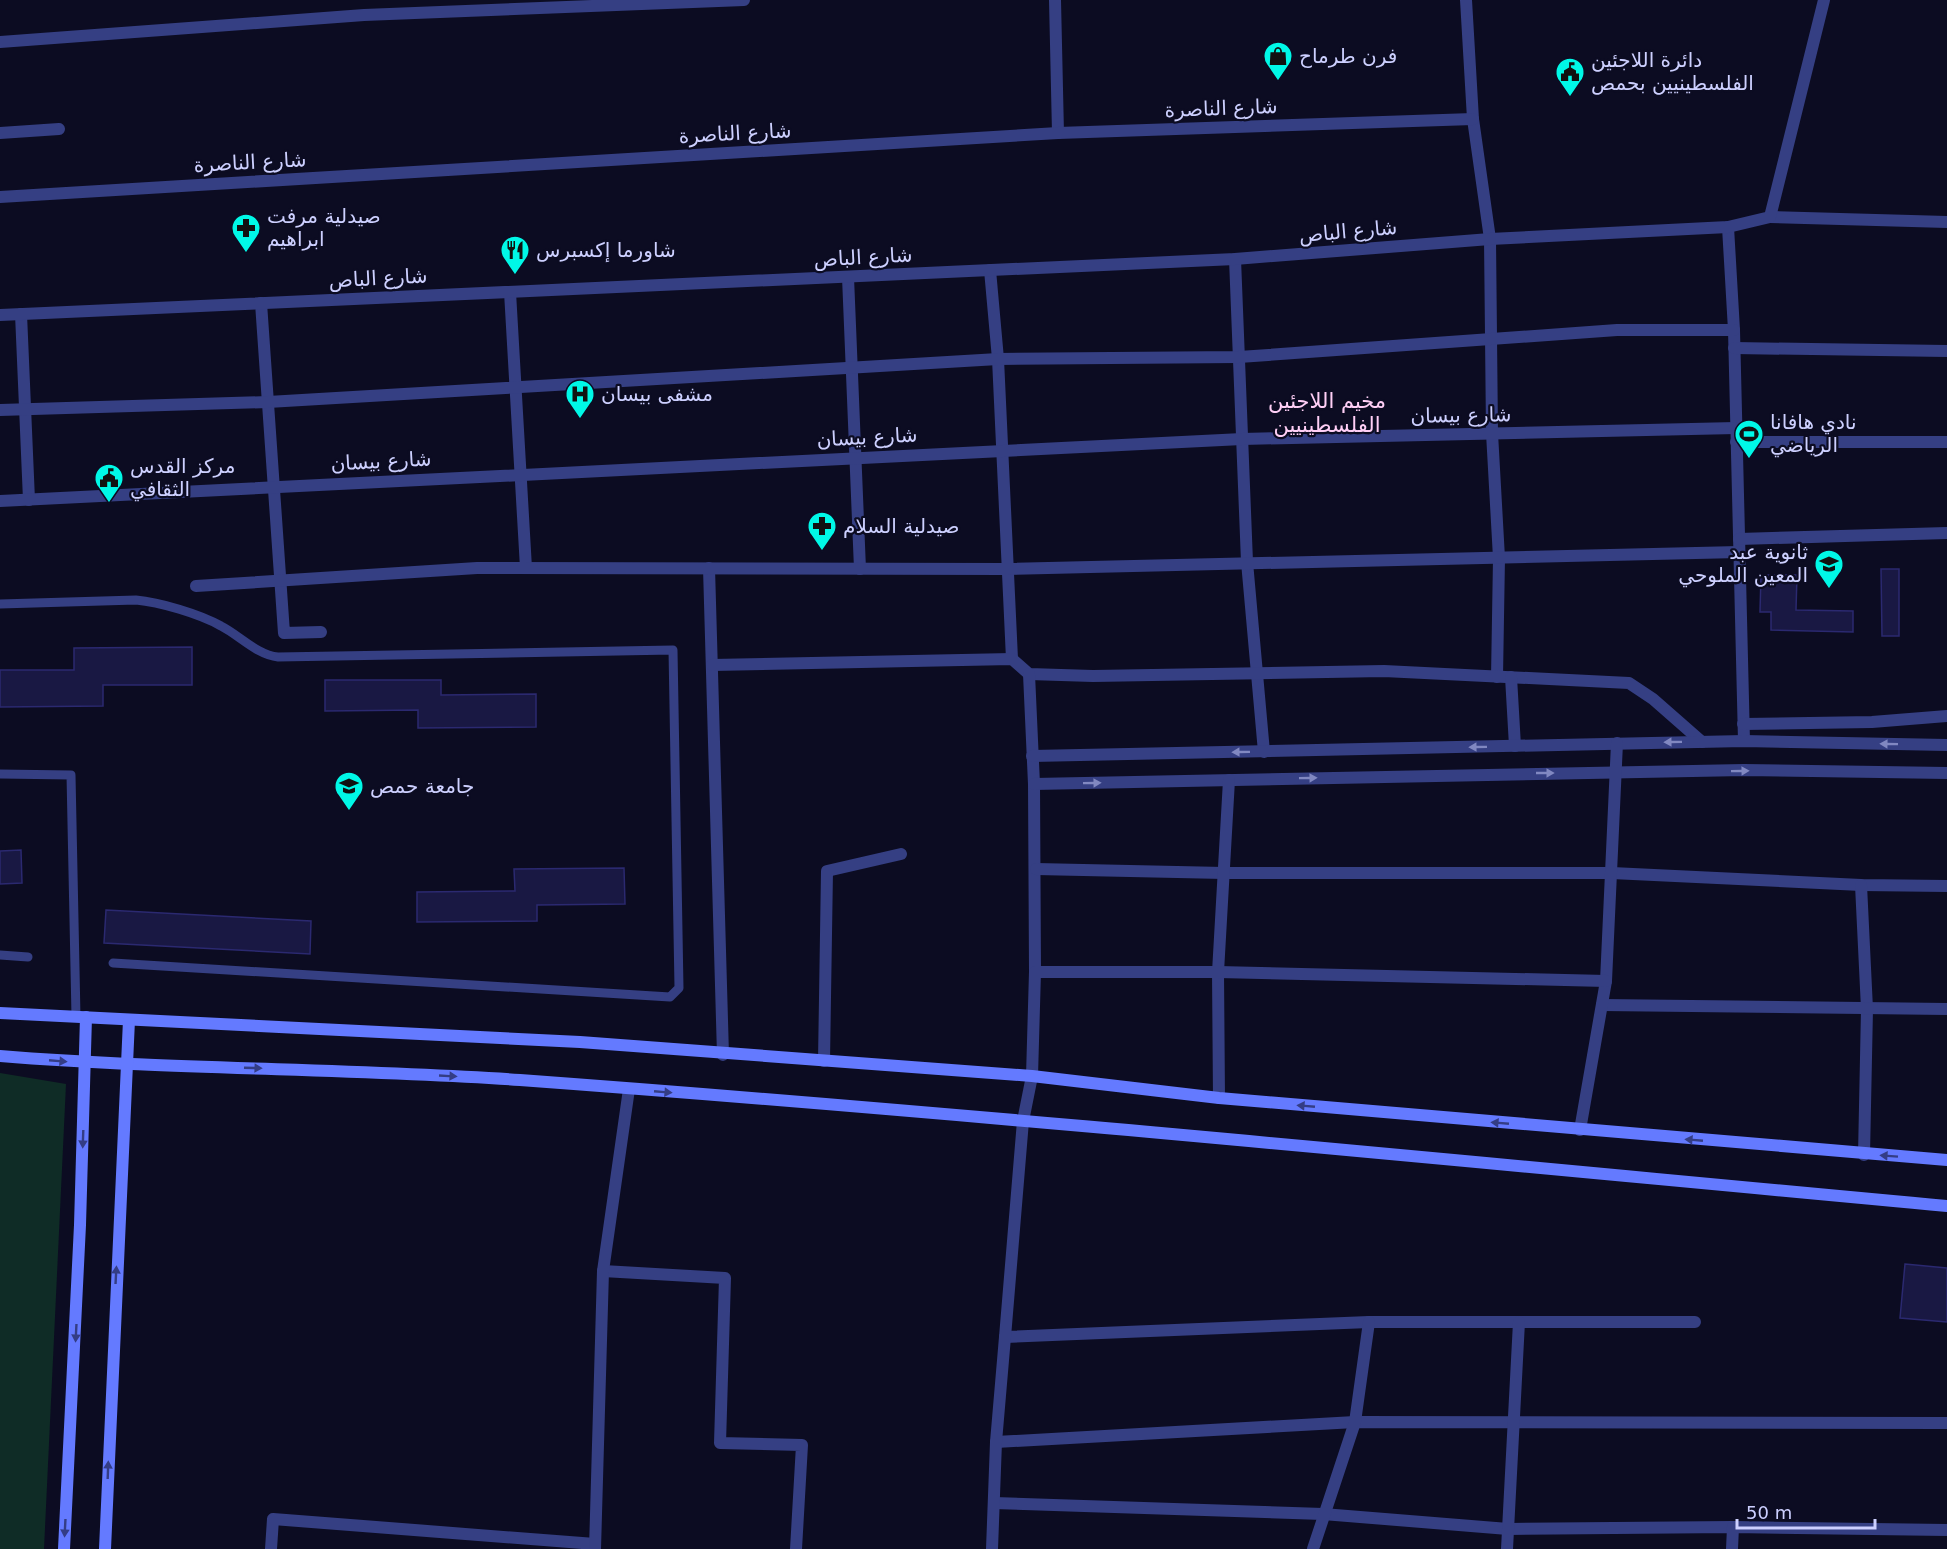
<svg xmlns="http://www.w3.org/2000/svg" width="1947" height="1549" font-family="'DejaVu Sans',Vazirmatn,sans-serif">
  <rect width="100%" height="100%" fill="#0c0c22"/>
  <polygon fill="#0f2c26" points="0,1073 66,1084 44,1549 0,1549"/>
  <g fill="#191843" stroke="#2b2970" stroke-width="1.5">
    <polygon points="1881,569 1899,569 1899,636 1882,636"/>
    <polygon points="1761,575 1797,575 1796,610 1853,611 1853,632 1771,630 1771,612 1760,612"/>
    <polygon points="192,647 192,685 103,685 103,706 0,707 0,670 74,670 74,648"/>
    <polygon points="325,680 441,680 441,695 536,694 536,727 418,728 418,710 325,711"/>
    <polygon points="21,850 22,883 0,884 0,851"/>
    <polygon points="624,868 625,904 537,905 537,921 417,922 417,892 515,891 514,869"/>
    <polygon points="106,910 311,921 310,954 104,943"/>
    <polygon points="1905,1264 1947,1268 1947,1322 1900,1318"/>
  </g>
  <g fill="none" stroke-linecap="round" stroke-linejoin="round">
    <g stroke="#353f83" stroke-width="9">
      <path d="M0,604L136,600C159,602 200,614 221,626C239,635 257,655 278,657L673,650L679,988L670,997L113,963"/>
      <polyline points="0,774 71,775 76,1017"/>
      <polyline points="0,955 28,957"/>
    </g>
    <g stroke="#353f83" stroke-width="12">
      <polyline points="1055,0 1058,133"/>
      <polyline points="1466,0 1473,119 1490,239 1492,433 1499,558 1497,677"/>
      <polyline points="0,42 364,15 744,0"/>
      <polyline points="0,133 59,129"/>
      <polyline points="0,197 1058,133 1473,119"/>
      <polyline points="1770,217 1947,222"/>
      <polyline points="1728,227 1734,330 1744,741"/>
      <polyline points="1235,259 1247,562 1264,752"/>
      <polyline points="990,270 998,359 1012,659"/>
      <polyline points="848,277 860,569"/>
      <polyline points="510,292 526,568"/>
      <polyline points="261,303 284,633 321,632"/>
      <polyline points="21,314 29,500"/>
      <polyline points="0,315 1235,259 1490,239 1728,227 1770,217 1824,0"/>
      <polyline points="1734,348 1947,351"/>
      <polyline points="0,410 268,402 998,359 1239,357 1617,330 1734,330"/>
      <polyline points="1736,442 1947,442"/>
      <polyline points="0,501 1242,439 1736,428"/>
      <polyline points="1739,539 1947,533"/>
      <polyline points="709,568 723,1055"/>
      <polyline points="196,586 477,568 1006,569 1739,552"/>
      <polyline points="712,665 1012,659 1029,674 1093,676 1384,671 1629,683 1653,699 1702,742"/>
      <polyline points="1029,674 1034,784 1035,972"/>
      <polyline points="1511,677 1515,746"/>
      <polyline points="1743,724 1872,722 1947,716"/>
      <polyline points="1032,756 1744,741 1947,745"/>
      <polyline points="1034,784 1744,770 1947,773"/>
      <polyline points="1036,869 1224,873 1612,873 1861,885 1947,886"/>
      <polyline points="1861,885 1867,1009 1864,1155"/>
      <polyline points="1602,1005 1947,1009"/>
      <polyline points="824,1061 827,871 901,854"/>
      <polyline points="1219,1098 1218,972 1229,780"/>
      <polyline points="1580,1130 1606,981 1617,743"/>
      <polyline points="603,1271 725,1278 720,1443 802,1445 796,1549"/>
      <polyline points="1005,1337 1369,1322 1695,1322"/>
      <polyline points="996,1442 1355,1422 1947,1423"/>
      <polyline points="994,1503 1323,1514 1508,1529 1733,1527 1947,1530"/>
      <polyline points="271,1549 273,1519 595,1544"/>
      <polyline points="595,1549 603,1271 629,1089"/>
      <polyline points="992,1549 996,1442 1005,1337 1023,1121 1032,1076 1035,972 1218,972 1606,981"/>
      <polyline points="1313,1549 1355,1422 1369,1322"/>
      <polyline points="1507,1549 1519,1322"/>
      <polyline points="1732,1549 1733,1527"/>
    </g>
    <g stroke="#647aff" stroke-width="12">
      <polyline points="0,1013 580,1042 1032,1076 1219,1098 1947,1160"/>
      <path d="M0,1056C173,1070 347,1068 520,1080C996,1115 1471,1162 1947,1206"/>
      <polyline points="64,1549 80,1225 86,1017"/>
      <polyline points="105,1549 129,1020"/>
    </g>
  </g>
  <defs><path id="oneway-solid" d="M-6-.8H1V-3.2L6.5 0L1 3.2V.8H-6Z" transform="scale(1.5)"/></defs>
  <g fill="#8188c1">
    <use href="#oneway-solid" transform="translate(1673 742) rotate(179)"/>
    <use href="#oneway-solid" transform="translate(1889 744) rotate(-179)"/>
    <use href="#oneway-solid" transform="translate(1478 747) rotate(179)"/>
    <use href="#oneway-solid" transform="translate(1241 752) rotate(179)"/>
    <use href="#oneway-solid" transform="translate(1740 771) rotate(-1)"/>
    <use href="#oneway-solid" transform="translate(1545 773)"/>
    <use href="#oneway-solid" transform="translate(1308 778) rotate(-1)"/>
    <use href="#oneway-solid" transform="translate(1092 783) rotate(-1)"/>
  </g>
  <g fill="#343d85">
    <use href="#oneway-solid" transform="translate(58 1061) rotate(5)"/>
    <use href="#oneway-solid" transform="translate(253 1068) rotate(2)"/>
    <use href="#oneway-solid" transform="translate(448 1076) rotate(3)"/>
    <use href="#oneway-solid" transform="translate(663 1092) rotate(5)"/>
    <use href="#oneway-solid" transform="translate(1306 1106) rotate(-175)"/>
    <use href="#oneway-solid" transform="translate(1500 1123) rotate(-175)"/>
    <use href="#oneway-solid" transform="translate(83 1139) rotate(92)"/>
    <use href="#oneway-solid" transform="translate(1694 1140) rotate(-175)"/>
    <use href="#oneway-solid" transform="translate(1889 1156) rotate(-176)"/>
    <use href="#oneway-solid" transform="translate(116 1275) rotate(-87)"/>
    <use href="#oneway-solid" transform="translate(76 1333) rotate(93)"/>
    <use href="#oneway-solid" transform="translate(108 1470) rotate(-88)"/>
    <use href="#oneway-solid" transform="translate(65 1528) rotate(93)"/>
  </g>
  <defs>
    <g id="shop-pin" transform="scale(1.5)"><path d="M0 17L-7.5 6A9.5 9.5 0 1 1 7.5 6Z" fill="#00f8e7" stroke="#0c0c22"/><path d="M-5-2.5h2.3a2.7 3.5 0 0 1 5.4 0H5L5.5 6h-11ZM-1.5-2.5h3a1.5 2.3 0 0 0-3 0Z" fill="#111"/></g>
    <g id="civic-pin" transform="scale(1.5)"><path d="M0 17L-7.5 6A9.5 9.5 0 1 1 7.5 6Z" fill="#00f8e7" stroke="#0c0c22"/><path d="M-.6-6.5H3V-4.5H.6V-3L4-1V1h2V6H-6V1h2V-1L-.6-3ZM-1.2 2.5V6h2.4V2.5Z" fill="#111"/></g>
    <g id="pharmacy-pin" transform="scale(1.5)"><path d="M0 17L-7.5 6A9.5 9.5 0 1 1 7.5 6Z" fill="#00f8e7" stroke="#0c0c22"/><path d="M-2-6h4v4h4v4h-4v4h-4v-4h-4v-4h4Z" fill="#111"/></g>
    <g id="restaurant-pin" transform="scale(1.5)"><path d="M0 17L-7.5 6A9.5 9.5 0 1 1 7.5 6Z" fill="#00f8e7" stroke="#0c0c22"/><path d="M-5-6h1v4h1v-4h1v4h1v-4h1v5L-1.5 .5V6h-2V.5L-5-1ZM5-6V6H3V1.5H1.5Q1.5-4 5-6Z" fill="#111"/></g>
    <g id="hospital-pin" transform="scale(1.5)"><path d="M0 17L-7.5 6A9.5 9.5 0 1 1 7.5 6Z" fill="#00f8e7" stroke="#0c0c22"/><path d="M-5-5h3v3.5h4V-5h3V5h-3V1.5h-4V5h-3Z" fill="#111"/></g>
    <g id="stadium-pin" transform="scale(1.5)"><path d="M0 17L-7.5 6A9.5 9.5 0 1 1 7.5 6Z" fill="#00f8e7" stroke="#0c0c22"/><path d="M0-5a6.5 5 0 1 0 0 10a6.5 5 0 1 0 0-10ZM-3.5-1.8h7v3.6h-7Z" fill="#111"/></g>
    <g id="school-pin" transform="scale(1.5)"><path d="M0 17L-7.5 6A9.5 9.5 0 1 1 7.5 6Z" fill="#00f8e7" stroke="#0c0c22"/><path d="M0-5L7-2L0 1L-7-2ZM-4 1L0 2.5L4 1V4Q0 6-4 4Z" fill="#111"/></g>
    <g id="university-pin" transform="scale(1.5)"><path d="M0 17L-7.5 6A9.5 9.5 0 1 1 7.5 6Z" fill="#00f8e7" stroke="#0c0c22"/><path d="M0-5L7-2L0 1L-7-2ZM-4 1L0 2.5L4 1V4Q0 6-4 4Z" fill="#111"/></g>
  </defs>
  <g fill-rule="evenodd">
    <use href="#shop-pin" x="1278" y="56"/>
    <use href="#civic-pin" x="1570" y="72"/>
    <use href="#pharmacy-pin" x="246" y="228"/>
    <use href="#restaurant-pin" x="515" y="250"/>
    <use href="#hospital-pin" x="580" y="394"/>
    <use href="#stadium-pin" x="1749" y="434"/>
    <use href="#civic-pin" x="109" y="478"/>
    <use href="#pharmacy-pin" x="822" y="526"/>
    <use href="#school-pin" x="1829" y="564"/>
    <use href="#university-pin" x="349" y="786"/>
  </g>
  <g text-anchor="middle" stroke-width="4.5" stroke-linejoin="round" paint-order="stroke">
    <g font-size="20" fill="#cdd0ff" stroke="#0c0c22" text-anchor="start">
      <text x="1299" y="63">فرن طرماح</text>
      <text x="1591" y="67">دائرة اللاجئين<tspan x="1591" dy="23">الفلسطينيين بحمص</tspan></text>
      <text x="267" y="223">صيدلية مرفت<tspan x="267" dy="23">ابراهيم</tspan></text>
      <text x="536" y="257">شاورما إكسبرس</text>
      <text x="601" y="401">مشفى بيسان</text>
      <text x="1770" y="429">نادي هافانا<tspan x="1770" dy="23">الرياضي</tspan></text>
      <text x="130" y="473">مركز القدس<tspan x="130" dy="23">الثقافي</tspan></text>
      <text x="843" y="533">صيدلية السلام</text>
      <text x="1808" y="559" text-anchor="end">ثانوية عبد<tspan x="1808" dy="23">المعين الملوحي</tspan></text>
      <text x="370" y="793">جامعة حمص</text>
    </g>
    <g font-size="20" fill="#cdd0ff" stroke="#0c0c22">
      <text transform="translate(1221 108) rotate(-2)" y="7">شارع الناصرة</text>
      <text transform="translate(735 133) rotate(-3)" y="7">شارع الناصرة</text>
      <text transform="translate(250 162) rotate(-3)" y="7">شارع الناصرة</text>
      <text transform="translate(1348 231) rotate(-5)" y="7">شارع الباص</text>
      <text transform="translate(863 257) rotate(-3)" y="7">شارع الباص</text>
      <text transform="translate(378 278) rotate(-3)" y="7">شارع الباص</text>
      <text transform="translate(1461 415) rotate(-1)" y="7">شارع بيسان</text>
      <text transform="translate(867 437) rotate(-3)" y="7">شارع بيسان</text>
      <text transform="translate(381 461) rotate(-3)" y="7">شارع بيسان</text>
    </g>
    <g font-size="21" fill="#ffcff6" stroke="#0c0c22">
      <text x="1327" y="408">مخيم اللاجئين<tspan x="1327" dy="24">الفلسطينيين</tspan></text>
    </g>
  </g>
  <path d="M1737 1519v9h138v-9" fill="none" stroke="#cdd0ff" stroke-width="3"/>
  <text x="1746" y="1519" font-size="18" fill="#cdd0ff" stroke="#0c0c22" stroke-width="4.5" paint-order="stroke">50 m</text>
</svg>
